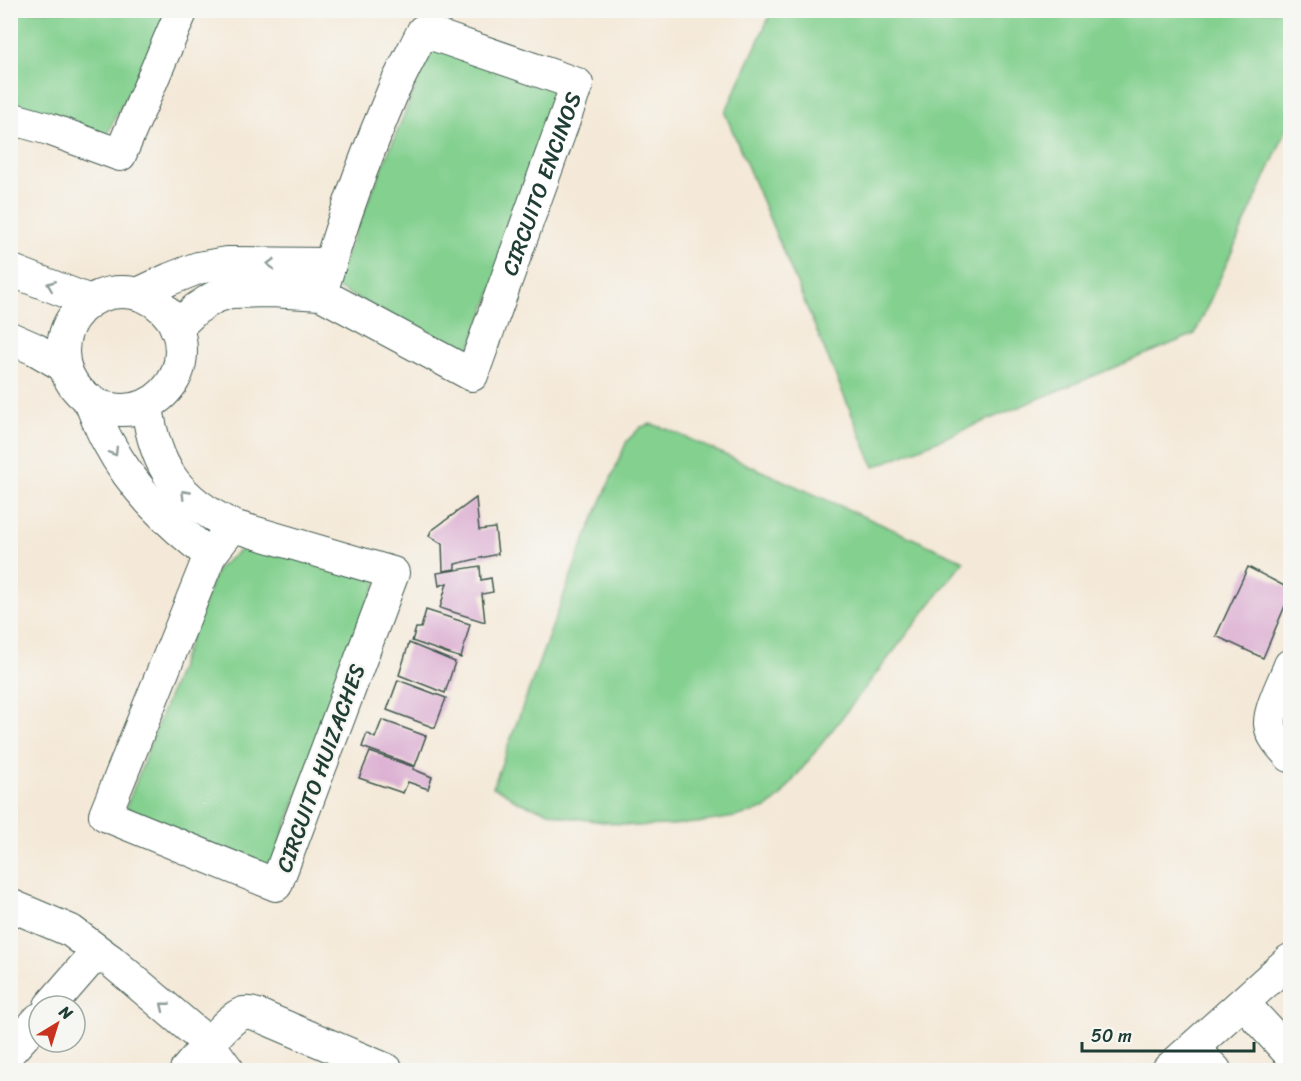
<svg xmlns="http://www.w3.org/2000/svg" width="1301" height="1081" font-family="Sriracha,sans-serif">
  <rect width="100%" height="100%" fill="#f6f6f2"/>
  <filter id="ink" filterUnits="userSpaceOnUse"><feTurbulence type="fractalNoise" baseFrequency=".0167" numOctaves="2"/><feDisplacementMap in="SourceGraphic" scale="12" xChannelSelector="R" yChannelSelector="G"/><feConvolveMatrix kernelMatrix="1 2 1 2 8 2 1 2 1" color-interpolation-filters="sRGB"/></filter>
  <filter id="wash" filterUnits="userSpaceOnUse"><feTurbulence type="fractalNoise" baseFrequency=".008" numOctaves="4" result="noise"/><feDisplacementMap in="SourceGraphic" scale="24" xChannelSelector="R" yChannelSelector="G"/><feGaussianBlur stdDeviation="1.35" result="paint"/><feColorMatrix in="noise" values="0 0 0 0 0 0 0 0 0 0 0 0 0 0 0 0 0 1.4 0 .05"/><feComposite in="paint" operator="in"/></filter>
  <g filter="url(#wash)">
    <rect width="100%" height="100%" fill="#f4e9d8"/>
    <g fill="#83d08f" stroke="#518662" stroke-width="1.5">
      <polygon points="10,11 171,11 105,138 11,113"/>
      <polygon points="772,11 1290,11 1290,122 1195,334 874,467 725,113"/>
      <polygon points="433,45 568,94 468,354 333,286"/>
      <polygon points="651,424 667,429 964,561 780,797 767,808 735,817 697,823 671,825 635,826 565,817 518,802 502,791 493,787 582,546 627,441 641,427"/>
      <polygon points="249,543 378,579 269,872 126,808 217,569"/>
    </g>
    <g id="blocks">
      <g fill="#dcaed2">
        <polygon points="476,498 479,530 495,528 498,554 455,564 455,569 443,571 442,544 429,536 431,531"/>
        <polygon points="480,566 481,580 491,578 493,592 482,594 485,622 440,608 447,583 439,586 437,573"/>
        <polygon points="1248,567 1290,589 1290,594 1263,658 1216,636"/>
        <polygon points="426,610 470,624 461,658 412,641 416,628 421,628"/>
        <polygon points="409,643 455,662 445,693 399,675"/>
        <polygon points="398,680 446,698 435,728 387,710"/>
        <polygon points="382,720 426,736 415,766 362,747 367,733 375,738"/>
        <polygon points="370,752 414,767 413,769 432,777 428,789 408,782 403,793 359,778"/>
      </g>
    </g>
  </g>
  <g filter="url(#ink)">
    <use href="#blocks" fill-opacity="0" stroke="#3f574d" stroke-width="1.5"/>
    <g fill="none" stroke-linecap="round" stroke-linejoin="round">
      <g stroke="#3f574d" stroke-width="34">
        <g id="minor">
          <polyline points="10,118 49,129 120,155 182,10"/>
          <polyline points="10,270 90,301"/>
          <circle cx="122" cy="351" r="59"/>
          <polyline points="138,294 170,279 198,268 227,263 330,264"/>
          <path id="s1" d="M176,328L196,309L213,298L230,292L271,291L321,294L472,375L577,84L423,31C413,51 403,70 394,89C365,156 341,224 321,294"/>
          <polyline points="10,338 35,349 64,366"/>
          <path d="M89,399C95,413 100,428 108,442C133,489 168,523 210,555"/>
          <path d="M147,406C155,467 177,499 233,526L393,573L276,885L105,815L210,555L233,526"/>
          <path d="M1290,665C1285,679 1269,709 1270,724C1271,736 1282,747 1290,756"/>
          <polyline points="10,905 71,931 110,960"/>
          <polyline points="1243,1003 1290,1054"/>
          <polyline points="50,1006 90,960 104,958 110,960 209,1044 228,1070"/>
          <polyline points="1193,1048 1215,1070"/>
          <polyline points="10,1051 39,1019"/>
          <path d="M186,1070C196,1059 231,1014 244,1013C251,1012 260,1016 267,1019L387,1070"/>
          <polyline points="1168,1070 1290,960"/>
        </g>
      </g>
      <use href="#minor" stroke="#fff" stroke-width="32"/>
    </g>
    <defs><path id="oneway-chevron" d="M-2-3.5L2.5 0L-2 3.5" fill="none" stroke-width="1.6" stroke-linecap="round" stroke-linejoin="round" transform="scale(1.5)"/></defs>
    <g stroke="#8f9e9a">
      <use href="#oneway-chevron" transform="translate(271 264) rotate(-179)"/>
      <use href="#oneway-chevron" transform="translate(51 285) rotate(-158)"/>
      <use href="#oneway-chevron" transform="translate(114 452) rotate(58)"/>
      <use href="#oneway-chevron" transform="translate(185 494) rotate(-134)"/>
      <use href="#oneway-chevron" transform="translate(164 1006) rotate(-141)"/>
    </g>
  </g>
  <g text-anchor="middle" stroke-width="4.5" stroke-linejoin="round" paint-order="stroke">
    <g font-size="22" fill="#1f3d34" stroke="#f6f6f2">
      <text dy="8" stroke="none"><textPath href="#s1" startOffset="532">CIRCUITO ENCINOS</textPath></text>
      <text transform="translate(320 768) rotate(-70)" y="8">CIRCUITO HUIZACHES</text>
    </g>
  </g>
  <rect width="1301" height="1081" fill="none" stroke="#f6f6f2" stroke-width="36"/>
  <g transform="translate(57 1024) rotate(38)"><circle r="28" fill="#f6f6f2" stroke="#a0aca6" stroke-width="1.5"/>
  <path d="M0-4.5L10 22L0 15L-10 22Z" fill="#c8321e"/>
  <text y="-9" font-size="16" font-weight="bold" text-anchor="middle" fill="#1f3d34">N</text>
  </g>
  <path d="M1082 1042v9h172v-9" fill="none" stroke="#1f3d34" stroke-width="3"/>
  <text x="1091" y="1042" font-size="18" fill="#1f3d34" stroke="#f6f6f2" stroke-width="4.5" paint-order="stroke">50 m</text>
</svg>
